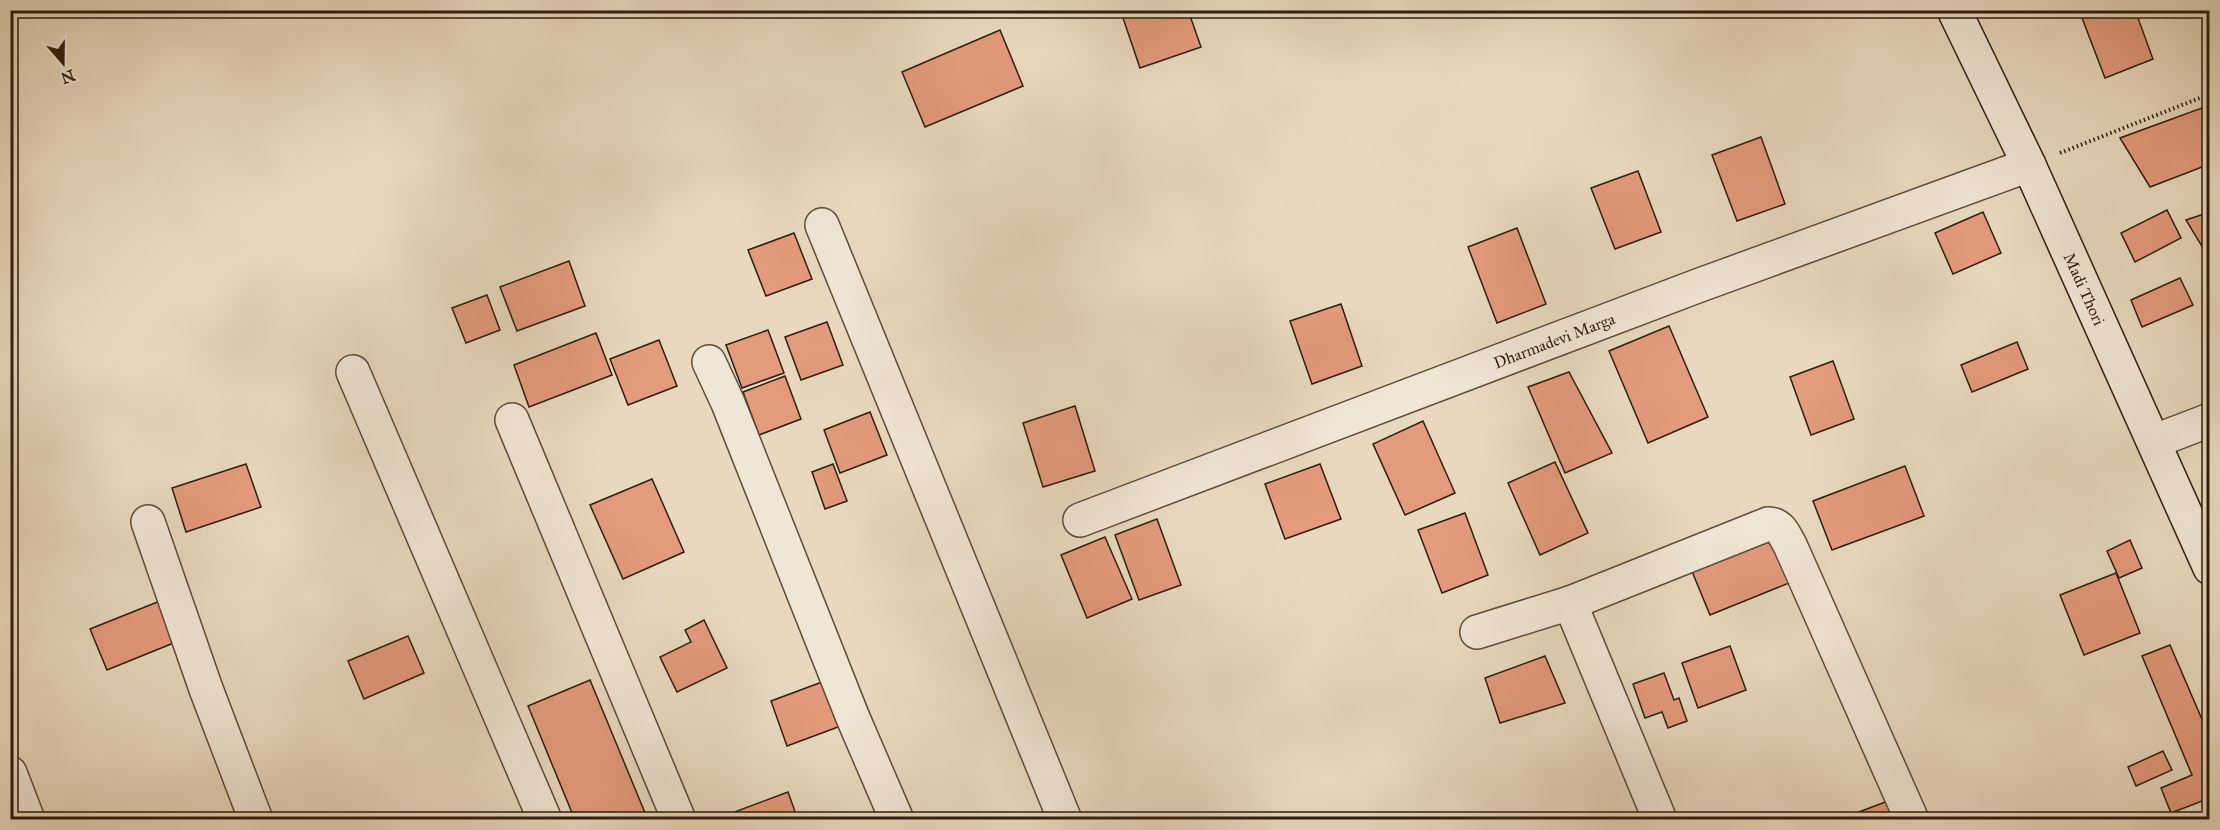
<svg xmlns="http://www.w3.org/2000/svg" width="2220" height="830" font-family="'IM FELL Great Primer',serif">
  <rect width="100%" height="100%" fill="#e8d9be"/>
  <filter id="stains"><feTurbulence type="fractalNoise" baseFrequency=".00333" numOctaves="4"/><feColorMatrix values="0 0 0 0 .2 0 0 0 0 .09 0 0 0 0 .02 0 0 0 .5 -.17"/></filter>
  <radialGradient id="worn" r=".72"><stop offset=".6" stop-color="#630" stop-opacity="0"/><stop offset="1" stop-color="#630" stop-opacity=".3"/></radialGradient>
  <g fill="#e49a7d" stroke="#2d1d0b" stroke-width="1.5">
    <polygon points="1124,10 1188,10 1201,47 1140,68 1121,12"/>
    <polygon points="2079,10 2135,10 2153,59 2105,78"/>
    <polygon points="1000,30 1023,86 925,127 902,72"/>
    <polygon points="2210,105 2210,164 2150,187 2120,138"/>
    <polygon points="1761,137 1785,204 1737,221 1712,155"/>
    <polygon points="1638,171 1661,232 1615,249 1591,188"/>
    <polygon points="2167,210 2181,238 2135,262 2121,233"/>
    <polygon points="1983,212 2001,253 1953,274 1935,233"/>
    <polygon points="2210,212 2210,258 2209,258 2186,220"/>
    <polygon points="1517,228 1546,304 1497,323 1468,247"/>
    <polygon points="794,233 812,279 766,296 748,250"/>
    <polygon points="569,261 585,306 517,331 500,287"/>
    <polygon points="2180,278 2193,305 2142,327 2131,300"/>
    <polygon points="487,295 500,330 466,343 452,308"/>
    <polygon points="1341,304 1362,366 1312,384 1290,321"/>
    <polygon points="827,322 843,365 801,380 785,337"/>
    <polygon points="1669,326 1708,417 1648,443 1609,351"/>
    <polygon points="768,330 784,373 742,388 726,345"/>
    <polygon points="596,333 612,375 529,407 514,365"/>
    <polygon points="659,340 677,386 628,405 610,359"/>
    <polygon points="2017,342 2028,369 1972,392 1961,365"/>
    <polygon points="1833,361 1854,419 1811,435 1790,377"/>
    <polygon points="1569,372 1612,453 1565,473 1528,387"/>
    <polygon points="785,376 801,419 759,435 743,392"/>
    <polygon points="1075,406 1095,471 1043,487 1023,423"/>
    <polygon points="870,412 887,455 840,473 824,430"/>
    <polygon points="1423,421 1455,493 1405,515 1373,444"/>
    <polygon points="1555,462 1588,533 1540,555 1508,483"/>
    <polygon points="246,464 261,507 186,532 172,488"/>
    <polygon points="833,464 847,501 825,509 812,472"/>
    <polygon points="1320,464 1341,519 1285,539 1265,484"/>
    <polygon points="1905,466 1924,516 1832,550 1813,501"/>
    <polygon points="652,479 684,552 623,579 590,505"/>
    <polygon points="1465,513 1488,575 1442,593 1418,530"/>
    <polygon points="1157,519 1181,585 1139,600 1115,535"/>
    <polygon points="1774,535 1794,581 1710,615 1691,569"/>
    <polygon points="1105,537 1132,599 1087,618 1061,555"/>
    <polygon points="2130,540 2142,568 2119,578 2107,551"/>
    <polygon points="2116,573 2140,633 2084,655 2060,595"/>
    <polygon points="160,601 176,642 107,670 90,629"/>
    <polygon points="704,620 727,668 677,692 660,657 691,642 685,630"/>
    <polygon points="408,636 424,673 364,699 348,661"/>
    <polygon points="2170,645 2210,738 2210,798 2171,813 2161,788 2192,775 2142,656"/>
    <polygon points="1730,646 1746,690 1698,708 1682,663"/>
    <polygon points="1545,656 1565,703 1500,723 1485,678"/>
    <polygon points="1664,673 1674,700 1679,698 1687,721 1668,728 1662,712 1645,718 1633,684"/>
    <polygon points="830,679 846,724 787,746 771,701"/>
    <polygon points="590,680 648,820 575,820 528,706"/>
    <polygon points="2163,751 2172,770 2136,786 2128,767"/>
    <polygon points="788,792 798,820 713,820"/>
    <polygon points="1901,796 1910,820 1853,820 1851,815"/>
  </g>
  <g fill="none" stroke-linecap="round" stroke-linejoin="round">
    <g stroke="#5c4c38" stroke-width="36">
      <g id="street">
        <polyline points="822,225 1065,820"/>
        <polyline points="709,362 728,403 853,718 897,820"/>
        <polyline points="353,372 545,820"/>
        <polyline points="512,420 679,820"/>
        <polyline points="2155,441 2210,420"/>
        <path id="s1" d="M1080,520L1700,285L2029,165"/>
        <polyline points="148,522 206,689 256,820"/>
        <polyline points="1570,603 1660,820"/>
        <path d="M1477,632L1570,603L1768,524C1781,524 1784,535 1790,545L1912,820"/>
        <polyline points="10,773 28,820"/>
      </g>
    </g>
    <g stroke="#2d1d0b" stroke-width="36">
      <g id="secondary">
        <path id="s2" d="M1954,10L2029,165L2210,568"/>
      </g>
    </g>
    <polyline stroke="#2d1d0b" stroke-width="4" stroke-dasharray="1.5 3" stroke-linecap="butt" points="2060,153 2210,94"/>
    <use href="#street" stroke="#f0e6d5" stroke-width="33"/>
    <use href="#secondary" stroke="#f0e6d5" stroke-width="33"/>
  </g>
  <g text-anchor="middle" stroke-width="5" stroke-linejoin="round" paint-order="stroke">
    <g font-size="16" fill="#2d1d0b" stroke="#f0e6d5">
      <text dy="6" stroke="none"><textPath href="#s2" startOffset="308">Madi Thori</textPath></text>
      <text dy="6" stroke="none"><textPath href="#s1" startOffset="507">Dharmadevi Marga</textPath></text>
    </g>
  </g>
  <rect width="2220" height="830" fill="none" stroke="#e8d9be" stroke-width="36"/>
  <rect x="12" y="12" width="2196" height="806" fill="none" stroke="#2d1d0b" stroke-width="3"/>
  <rect x="18" y="18" width="2184" height="794" fill="none" stroke="#2d1d0b" stroke-width="1.5"/>
  <g transform="translate(63 63) rotate(160)" stroke="#f0e6d5" stroke-width="4.5" paint-order="stroke">
  <path d="M0-4.5L10 22L0 15L-10 22Z" fill="#2d1d0b"/>
  <text y="-9" font-size="16" font-weight="bold" text-anchor="middle" fill="#2d1d0b">N</text>
  </g>
  <rect width="100%" height="100%" filter="url(#stains)"/>
  <rect width="100%" height="100%" fill="url(#worn)"/>
</svg>
